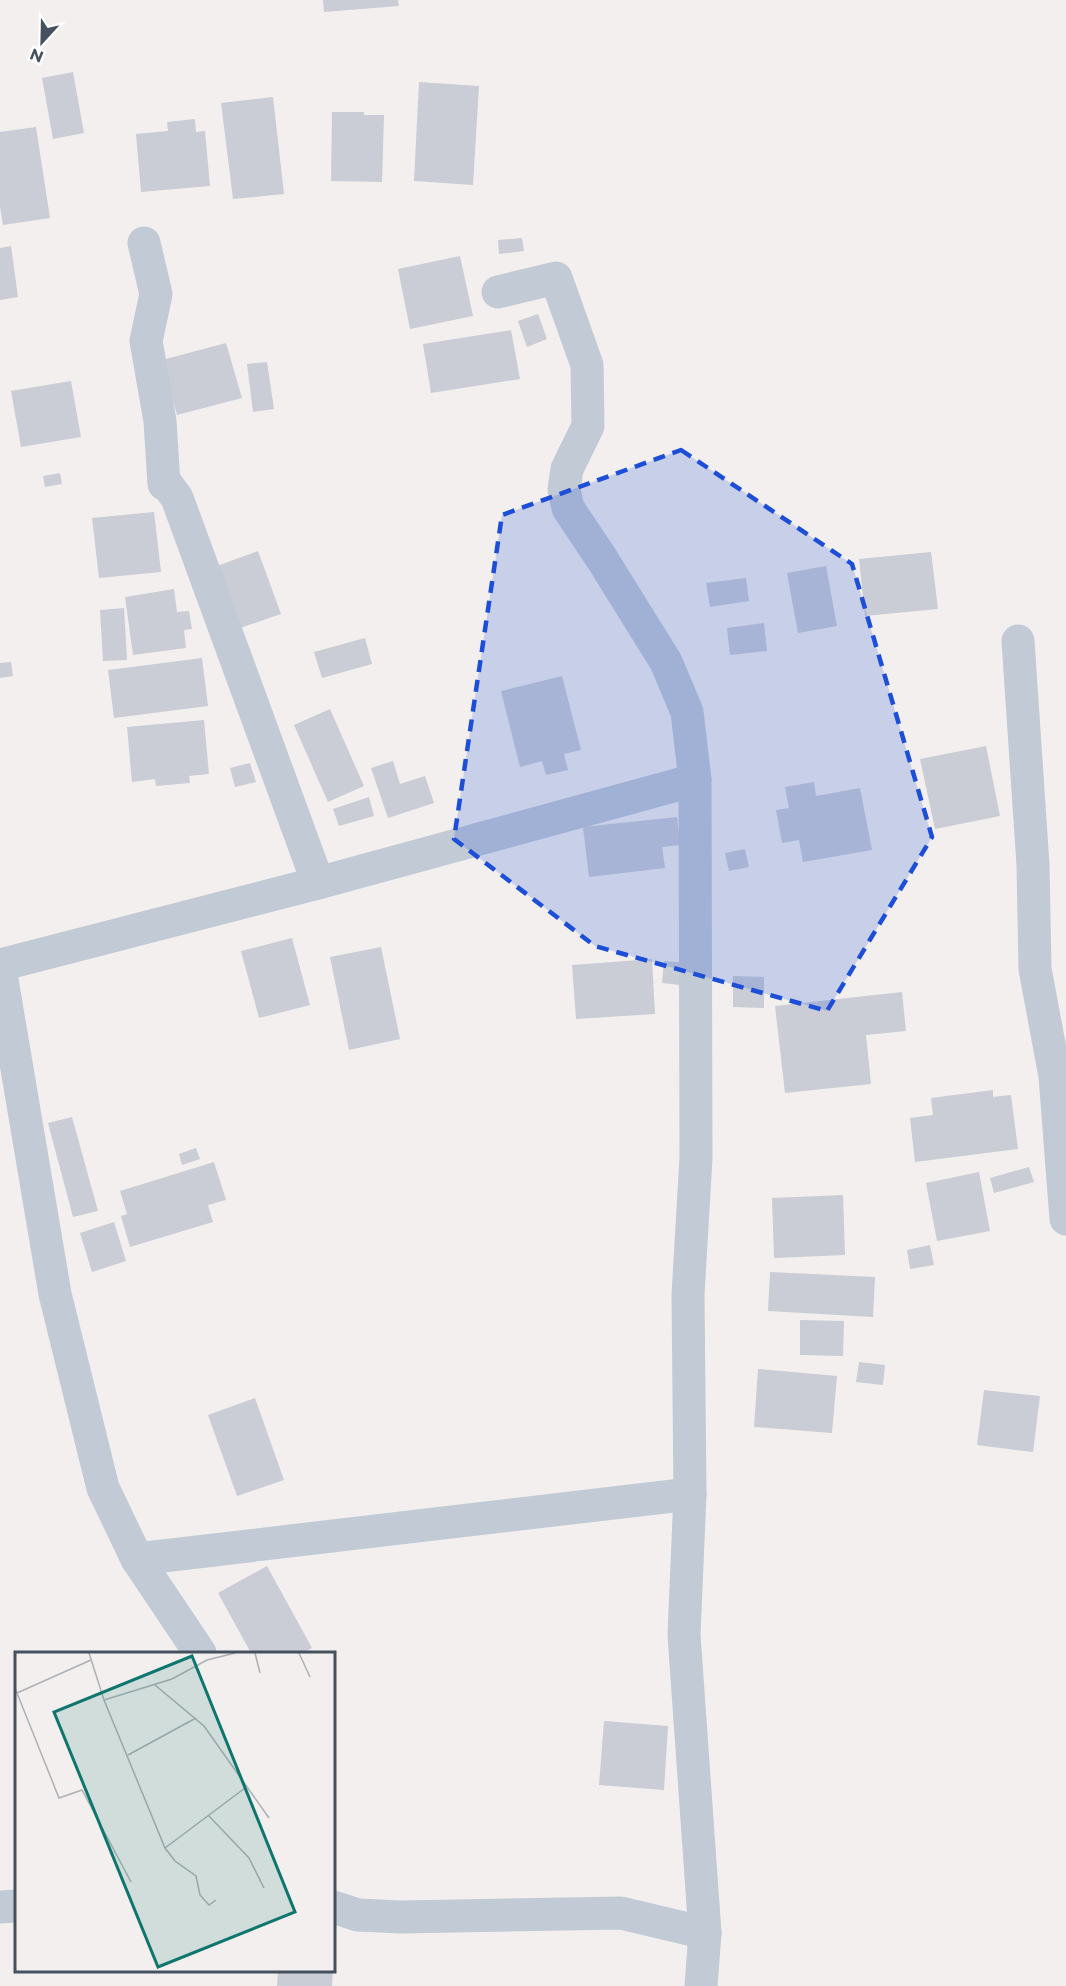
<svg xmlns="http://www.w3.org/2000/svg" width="1066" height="1986" font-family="Montserrat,sans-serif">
  <rect width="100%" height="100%" fill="#f2efee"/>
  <g fill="#cacdd5">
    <polygon points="323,0 398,0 399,6 324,12"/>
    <polygon points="73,72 84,133 53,139 42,78"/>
    <polygon points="419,82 479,86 473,185 414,181"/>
    <polygon points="273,97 284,194 233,199 221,103"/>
    <polygon points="332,112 364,112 364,115 384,115 382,182 331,181"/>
    <polygon points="195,119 196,132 205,131 210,186 141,192 136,134 168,131 167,122"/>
    <polygon points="36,127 50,218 3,225 0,207 0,132"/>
    <polygon points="522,238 524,251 499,254 498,240"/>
    <polygon points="11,246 18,297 0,300 0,248"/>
    <polygon points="460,256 473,316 410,329 398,269"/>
    <polygon points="538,314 547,339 527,347 518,321"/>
    <polygon points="511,330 520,379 431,393 423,344"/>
    <polygon points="226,343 242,398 177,415 162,360"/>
    <polygon points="267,362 274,409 253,412 247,364"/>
    <polygon points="71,381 81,437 21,447 11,391"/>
    <polygon points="60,473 62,484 45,487 43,476"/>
    <polygon points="154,512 161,572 99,578 92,518"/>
    <polygon points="258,551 281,614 240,628 217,566"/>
    <polygon points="931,552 938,609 865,616 859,559"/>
    <polygon points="826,566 837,626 798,633 787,573"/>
    <polygon points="746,578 749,601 710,607 706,583"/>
    <polygon points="174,589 177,612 189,611 192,629 184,630 186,648 133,655 125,597"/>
    <polygon points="124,608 127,660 103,661 100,610"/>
    <polygon points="764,623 767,651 730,655 727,628"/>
    <polygon points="365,638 372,664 322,678 314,652"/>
    <polygon points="202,658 208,706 114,718 108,670"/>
    <polygon points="11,662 13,676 0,678 0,663"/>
    <polygon points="562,676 581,750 564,754 568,770 546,775 542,761 520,767 501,691"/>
    <polygon points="330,709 364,786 328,802 294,725"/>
    <polygon points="204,720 209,774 189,776 190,783 156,786 155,779 132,782 127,727"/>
    <polygon points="986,746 1000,816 935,829 920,759"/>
    <polygon points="393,761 400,784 425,776 434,803 388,818 371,768"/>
    <polygon points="250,763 256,782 235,787 230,768"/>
    <polygon points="814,782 816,796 860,788 872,850 803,862 799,840 782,843 776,810 789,808 785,787"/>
    <polygon points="369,797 374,816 339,826 333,809"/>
    <polygon points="677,817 680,845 662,847 665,868 589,877 583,827"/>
    <polygon points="745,849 749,867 729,871 725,853"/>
    <polygon points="292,938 310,1005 259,1018 241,951"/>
    <polygon points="381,947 400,1039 349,1050 330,957"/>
    <polygon points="652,959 655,1014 576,1019 572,965"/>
    <polygon points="664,961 690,963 688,986 662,983"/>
    <polygon points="733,976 764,977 764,1008 733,1007"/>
    <polygon points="902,992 906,1031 866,1035 871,1084 785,1093 775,1006"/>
    <polygon points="993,1090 993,1097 1011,1095 1018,1149 915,1162 910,1118 933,1115 931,1098"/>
    <polygon points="72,1117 98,1211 73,1217 48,1123"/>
    <polygon points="196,1148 200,1159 182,1165 179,1154"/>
    <polygon points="214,1162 226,1200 208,1205 213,1222 130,1247 121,1216 127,1214 120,1191"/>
    <polygon points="1029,1167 1034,1182 994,1193 990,1178"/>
    <polygon points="979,1172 990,1231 937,1241 926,1183"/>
    <polygon points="843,1195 845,1255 774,1258 772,1198"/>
    <polygon points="114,1222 126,1261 92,1272 80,1233"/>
    <polygon points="930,1245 934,1265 910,1269 907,1250"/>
    <polygon points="770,1272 875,1277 873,1317 768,1311"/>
    <polygon points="800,1320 844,1321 843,1356 800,1355"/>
    <polygon points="859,1362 885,1365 883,1385 856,1382"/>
    <polygon points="758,1369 837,1376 832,1433 754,1427"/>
    <polygon points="984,1390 1040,1396 1033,1452 977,1445"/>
    <polygon points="255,1398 284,1480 237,1496 208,1415"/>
    <polygon points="267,1566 312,1648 302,1653 251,1653 218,1593"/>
    <polygon points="604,1721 668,1726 664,1790 599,1785"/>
    <polygon points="278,1970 333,1970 332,1986 277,1986"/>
  </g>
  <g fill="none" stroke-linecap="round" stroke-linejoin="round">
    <g stroke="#c1cad5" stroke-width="33">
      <polyline points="144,243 156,294 146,341 160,421 164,484 166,483 177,498 318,883"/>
      <polyline points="498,292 556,278 587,365 588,426 567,469 564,490 568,508 602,559 666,662 687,712 695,780 696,1158 688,1295 690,1494 684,1635 705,1933 701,1986"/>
      <polyline points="1018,641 1033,865 1035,969 1055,1076 1066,1219"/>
      <polyline points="0,965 318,883 695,780"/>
      <polyline points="0,968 55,1294 103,1488 137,1559 200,1653"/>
      <polyline points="137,1559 690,1494"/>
      <polyline points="0,1907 16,1906"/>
      <polyline points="333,1907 358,1915 401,1917 621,1913 705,1933"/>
    </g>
  </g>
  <path fill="#1d4ed8" fill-opacity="0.2" stroke="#1d4ed8" stroke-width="4.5" stroke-dasharray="12 8" stroke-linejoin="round" d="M681,450L852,564L932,837L827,1011L595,946L454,839L502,515Z"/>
  <g transform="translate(15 1652)">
    <rect width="320" height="320" fill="#f2efee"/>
    <path fill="none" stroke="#adb0b4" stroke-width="1.5" d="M74,1L89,48L150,196L160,209L181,224L185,243L194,253L201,248M240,1L245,21M284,1L295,25M140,33L189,74L254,166M0,36L44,146L67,138L116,230M2,41L76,8M89,48L157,27L192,8L220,1M113,103L181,66M193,163L234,206L249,236M150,196L230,136"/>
    <path fill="#0f766e" fill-opacity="0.15" stroke="#0f766e" stroke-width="3" d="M177,4L280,260L143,315L39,60Z"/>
    <rect width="320" height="320" fill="none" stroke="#45515e" stroke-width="3"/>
  </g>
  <g transform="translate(42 42) rotate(202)" stroke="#ffffff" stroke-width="4.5" paint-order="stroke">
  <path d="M0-4.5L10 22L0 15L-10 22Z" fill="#45515e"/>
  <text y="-9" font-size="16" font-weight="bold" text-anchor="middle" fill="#45515e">N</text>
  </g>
</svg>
